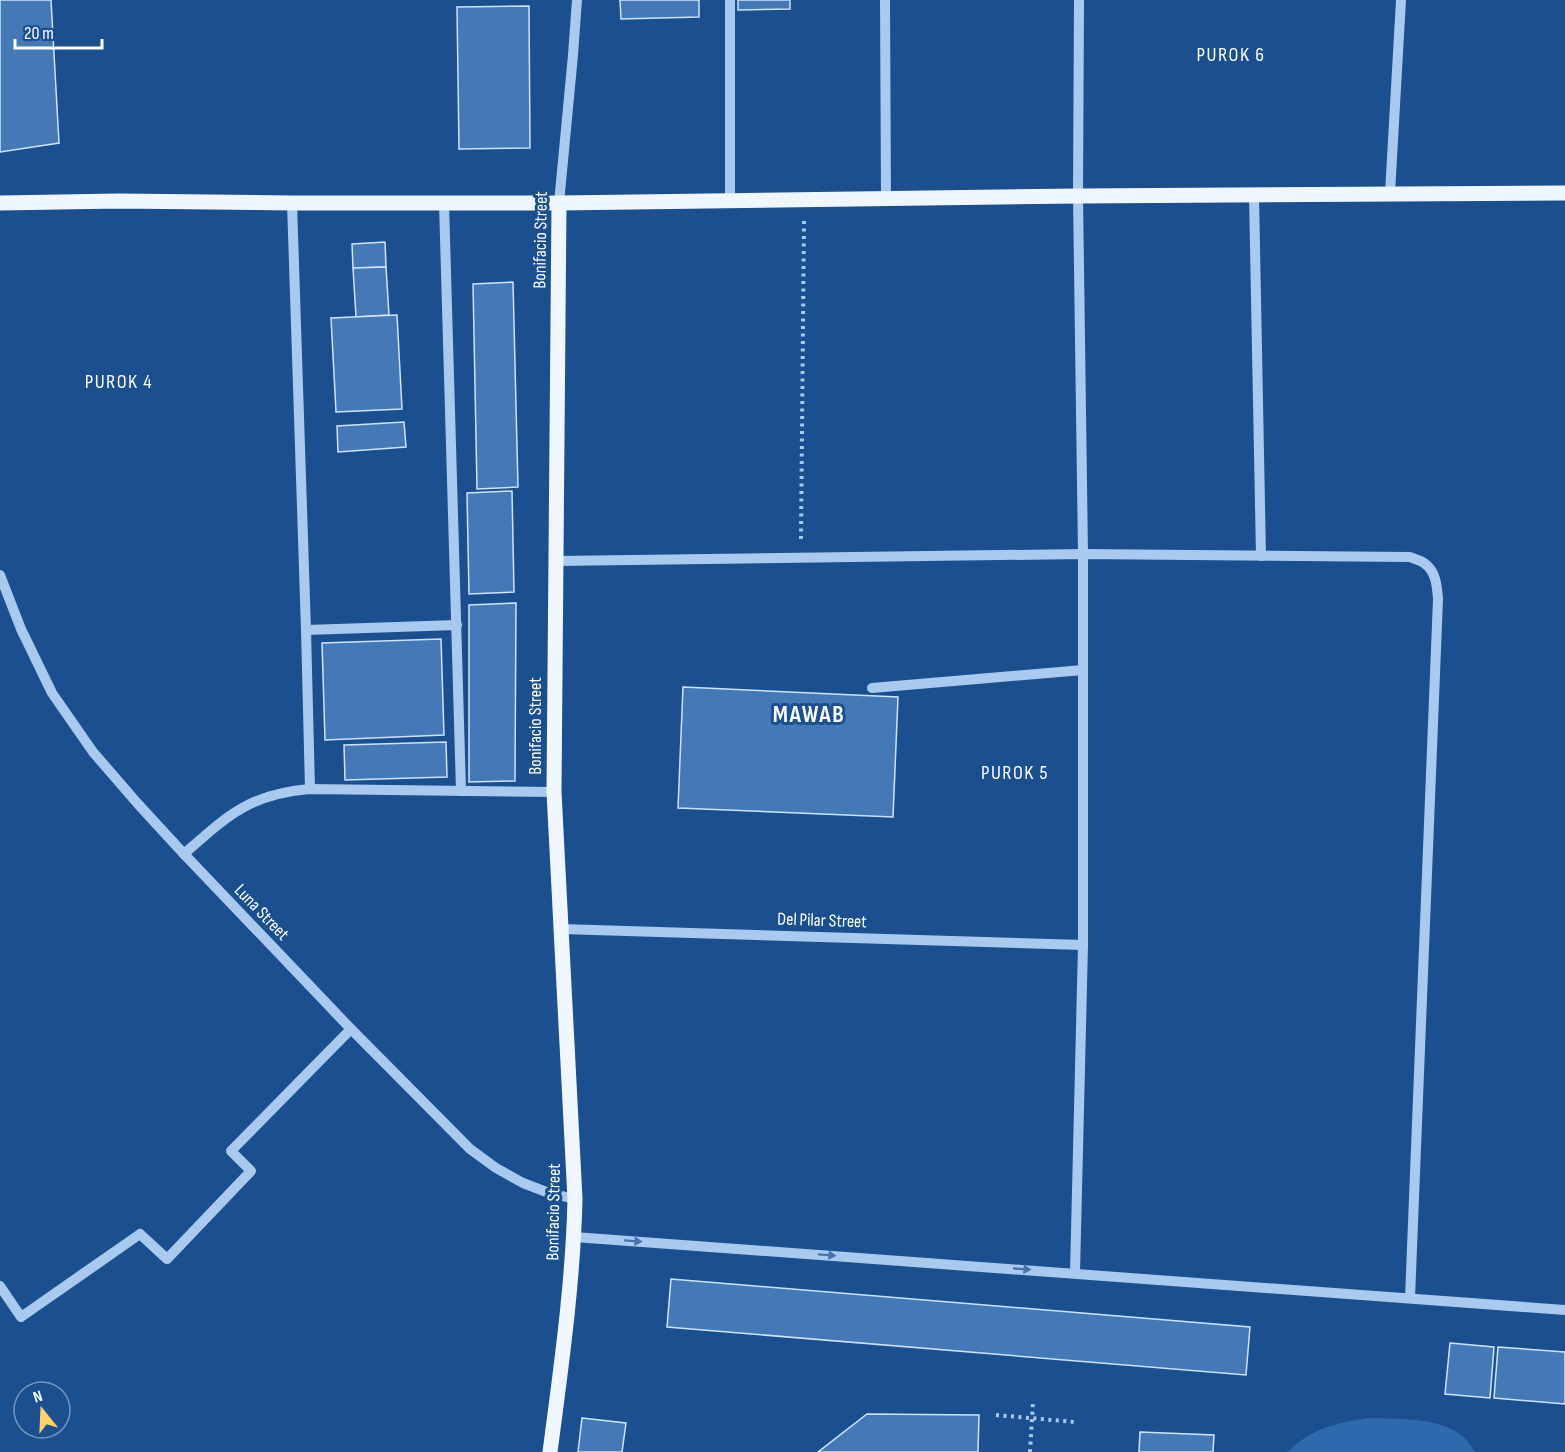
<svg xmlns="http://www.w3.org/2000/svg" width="1565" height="1452" font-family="'Sofia Sans Condensed',sans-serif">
  <rect width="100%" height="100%" fill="#1b4f8f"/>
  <path fill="#2e69ad" d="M1369,1418C1397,1419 1436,1417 1460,1434C1466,1438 1471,1446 1475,1452H1287C1313,1428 1335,1423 1369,1418Z"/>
  <g fill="#4478b7" stroke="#cfe3fa" stroke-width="1.5">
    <polygon points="0,0 51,0 59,143 0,152"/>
    <polygon points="620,0 699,0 699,17 621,19"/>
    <polygon points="738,0 790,0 790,9 738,10"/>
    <polygon points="529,6 530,148 459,149 457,7"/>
    <polygon points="385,242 386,267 353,268 352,244"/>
    <polygon points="386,267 389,315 356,317 353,268"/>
    <polygon points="513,282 518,487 477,489 473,284"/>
    <polygon points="397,315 402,409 336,412 331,318"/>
    <polygon points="404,422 406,447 338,452 337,426"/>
    <polygon points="512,491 514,592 469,594 467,493"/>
    <polygon points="516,603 515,781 469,782 469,605"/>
    <polygon points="441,639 444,735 325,740 322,643"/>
    <polygon points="683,687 898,697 893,817 678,808"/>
    <polygon points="446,742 447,777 345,780 344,745"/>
    <polygon points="671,1279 1250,1327 1246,1375 667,1327"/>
    <polygon points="1450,1343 1494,1347 1490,1398 1445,1394"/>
    <polygon points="1498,1347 1565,1352 1565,1404 1494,1398"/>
    <polygon points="867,1414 979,1415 978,1452 818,1452"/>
    <polygon points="582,1418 626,1423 622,1452 578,1452"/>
    <polygon points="1140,1432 1214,1435 1213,1452 1139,1452"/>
  </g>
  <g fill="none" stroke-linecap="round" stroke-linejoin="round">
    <g stroke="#a9c9ee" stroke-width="4" stroke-dasharray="3 4.5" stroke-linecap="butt">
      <polyline points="801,539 804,219"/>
      <polyline points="996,1415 1075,1422"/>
      <polyline points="1030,1452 1033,1402"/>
    </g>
    <g stroke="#a9c9ee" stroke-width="10">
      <polyline points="885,0 886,199"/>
      <polyline points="1390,193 1401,0"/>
      <polyline points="1254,195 1261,556"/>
      <polyline points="730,201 730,0"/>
      <polyline points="292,203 306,630 310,789"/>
      <polyline points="444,203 461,791"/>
      <polyline points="559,203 573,55 577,0"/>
      <path d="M556,561L1083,554L1410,557C1414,559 1420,560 1424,563C1436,571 1437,586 1438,599L1410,1298"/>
      <polyline points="0,575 21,629 52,693 93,752 138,804 184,854 351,1029 470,1149 496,1168 523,1183 549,1193 575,1199"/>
      <polyline points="306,630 457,625"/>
      <polyline points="872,688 1083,670"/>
      <path d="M184,854C227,816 249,794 310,789L554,792"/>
      <polyline points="561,929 1083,945"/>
      <polyline points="574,1237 1565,1310"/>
      <polyline points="1075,1273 1083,945 1083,554 1078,196 1079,0"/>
      <polyline points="0,1286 21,1317 140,1234 167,1259 251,1171 231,1151 351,1029"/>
    </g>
    <g stroke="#f0f6ff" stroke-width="15">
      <polyline points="0,203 119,201 292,203 559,203 1078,196 1565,193"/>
      <path d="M550,1452C561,1368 573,1284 575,1199L554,792L559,203"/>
    </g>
  </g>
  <defs><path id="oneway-solid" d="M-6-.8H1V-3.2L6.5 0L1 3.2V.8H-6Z" transform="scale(1.5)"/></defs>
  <g fill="#4674ac">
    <use href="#oneway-solid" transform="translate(633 1241) rotate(4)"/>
    <use href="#oneway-solid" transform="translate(827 1255) rotate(4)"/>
    <use href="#oneway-solid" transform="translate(1022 1269) rotate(4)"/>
  </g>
  <g text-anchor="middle" stroke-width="6" stroke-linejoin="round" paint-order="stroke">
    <g font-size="18" fill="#fff" stroke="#1b4f8f">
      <text transform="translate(540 240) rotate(-89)" y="6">Bonifacio Street</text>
      <text transform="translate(535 726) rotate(-90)" y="6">Bonifacio Street</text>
      <text transform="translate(262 912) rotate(46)" y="6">Luna Street</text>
      <text transform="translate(822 920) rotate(2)" y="6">Del Pilar Street</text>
      <text transform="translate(553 1212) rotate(-89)" y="6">Bonifacio Street</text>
    </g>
    <g font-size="20" letter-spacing="1.5" fill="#fff" stroke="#1b4f8f">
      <text x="1231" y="61">PUROK 6</text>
      <text x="119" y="388">PUROK 4</text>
      <text x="1015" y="779">PUROK 5</text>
    </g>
    <g font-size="24" font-weight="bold" letter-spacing="1.5" fill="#fff" stroke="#1b4f8f">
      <text x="809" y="722">MAWAB</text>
    </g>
  </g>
  <g transform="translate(42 1410) rotate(342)"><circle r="28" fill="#1b4f8f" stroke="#7695bc" stroke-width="1.5"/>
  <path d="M0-4.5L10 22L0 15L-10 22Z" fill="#ffd166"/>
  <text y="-9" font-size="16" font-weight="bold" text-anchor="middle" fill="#ffffff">N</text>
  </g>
  <path d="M15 39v9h87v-9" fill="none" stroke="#ffffff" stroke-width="3"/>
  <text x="24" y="39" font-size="18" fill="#ffffff" stroke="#1b4f8f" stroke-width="4.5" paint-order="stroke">20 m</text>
</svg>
